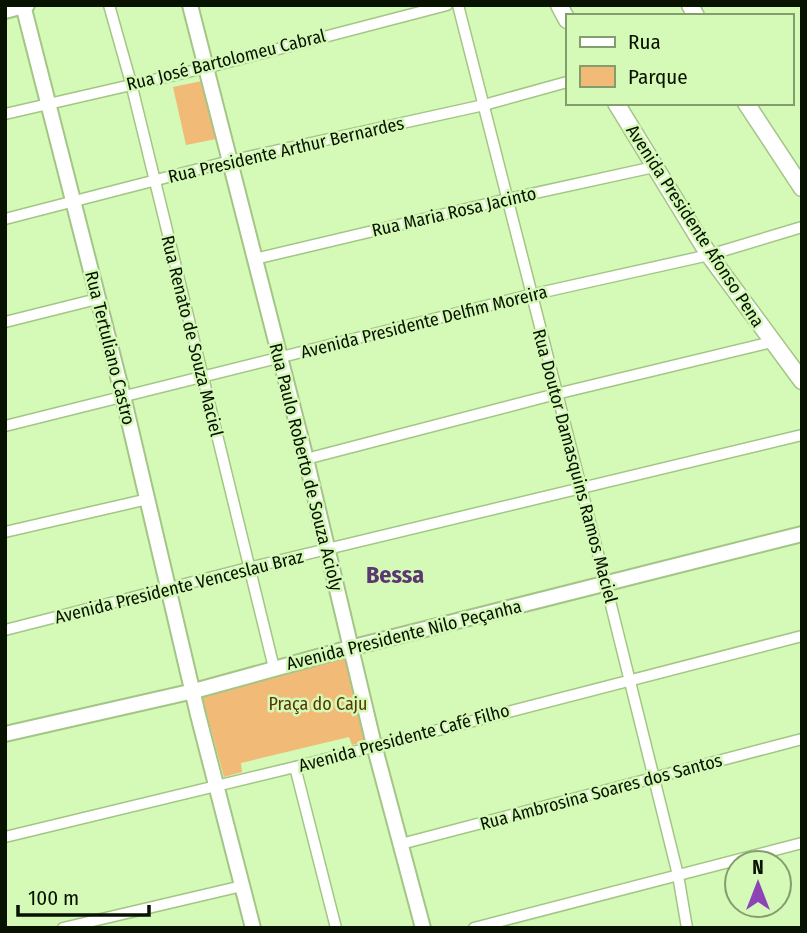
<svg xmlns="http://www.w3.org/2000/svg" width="807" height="933" font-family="'Fira Sans Condensed',sans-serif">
  <rect width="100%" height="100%" fill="#d5f9b6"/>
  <g fill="#f1ba76">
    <polygon points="202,81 216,139 186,145 173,87"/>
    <polygon points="349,655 369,740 352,745 349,737 241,763 242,772 224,777 201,693"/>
  </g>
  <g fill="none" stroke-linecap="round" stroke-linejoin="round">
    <g stroke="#a3c585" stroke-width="13">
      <g id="street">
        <polyline points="109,5 131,83 274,668"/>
        <polyline points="458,5 606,585 678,875 687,928"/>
        <polyline points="5,114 205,68 447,5"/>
        <polyline points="5,219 230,161 484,105 567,82"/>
        <polyline points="255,259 508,199 654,167"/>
        <polyline points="5,322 97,299"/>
        <polyline points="5,426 530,295 709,255 802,227"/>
        <polyline points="306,459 556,394 772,342"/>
        <polyline points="5,532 148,499"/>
        <polyline points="5,630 248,568 802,435"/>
        <polyline points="295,767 336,928"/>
        <polyline points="5,837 295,767 802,636"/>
        <polyline points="401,844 802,739"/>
        <polyline points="63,928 242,886"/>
        <polyline points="474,928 802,843"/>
      </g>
    </g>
    <g stroke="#a3c585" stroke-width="18">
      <g id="secondary">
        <polyline points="23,5 123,396 198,715 253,928"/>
        <polyline points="190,5 306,459 374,745 423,928"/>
        <polyline points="5,11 27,5"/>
        <polyline points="5,734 194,691 350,648 802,534"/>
      </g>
    </g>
    <g stroke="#a3c585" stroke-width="19">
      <g id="primary">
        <polyline points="559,5 567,20"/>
        <polyline points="690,5 696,16"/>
        <polyline points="616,103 709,255 802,381"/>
        <polyline points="746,103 802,188"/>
      </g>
    </g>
    <use href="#street" stroke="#fff" stroke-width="10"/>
    <use href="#secondary" stroke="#fff" stroke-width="14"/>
    <use href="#primary" stroke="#fff" stroke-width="16"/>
  </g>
  <g text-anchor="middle" stroke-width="5" stroke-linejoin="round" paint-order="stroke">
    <g font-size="18" fill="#071200" stroke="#d5f9b6">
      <text transform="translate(226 60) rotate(-14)" y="6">Rua José Bartolomeu Cabral</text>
      <text transform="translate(286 150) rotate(-13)" y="6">Rua Presidente Arthur Bernardes</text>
      <text transform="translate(454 212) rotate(-13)" y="6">Rua Maria Rosa Jacinto</text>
      <text transform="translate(695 226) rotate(57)" y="6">Avenida Presidente Afonso Pena</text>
      <text transform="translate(424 322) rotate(-14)" y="6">Avenida Presidente Delfim Moreira</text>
      <text transform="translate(192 336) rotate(76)" y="6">Rua Renato de Souza Maciel</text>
      <text transform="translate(110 348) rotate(76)" y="6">Rua Tertuliano Castro</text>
      <text transform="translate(575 466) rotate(75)" y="6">Rua Doutor Damasquins Ramos Maciel</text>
      <text transform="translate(306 467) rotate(76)" y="6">Rua Paulo Roberto de Souza Acioly</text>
      <text transform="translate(179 587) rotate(-14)" y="6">Avenida Presidente Venceslau Braz</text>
      <text transform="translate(404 635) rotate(-14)" y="6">Avenida Presidente Nilo Peçanha</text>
      <text transform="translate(404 738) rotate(-15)" y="6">Avenida Presidente Café Filho</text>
      <text transform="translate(601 792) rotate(-15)" y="6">Rua Ambrosina Soares dos Santos</text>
    </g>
    <g font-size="18" fill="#593700" stroke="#d5f9b6">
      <text x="318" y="710">Praça do Caju</text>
    </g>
    <g font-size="24" font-weight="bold" fill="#5a3770" stroke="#d5f9b6">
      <text x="395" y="583">Bessa</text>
    </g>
  </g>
  <rect width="807" height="933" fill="none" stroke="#071200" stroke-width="14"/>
  <rect x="566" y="14" width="228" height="91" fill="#d5f9b6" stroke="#839d6d" stroke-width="2"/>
  <rect x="580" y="37" width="35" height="10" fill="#ffffff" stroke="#839d6d" stroke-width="2"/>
  <text x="628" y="49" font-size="21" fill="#071200">Rua</text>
  <rect x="580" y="66" width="35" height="21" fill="#f1ba76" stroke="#839d6d" stroke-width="2"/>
  <text x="628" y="84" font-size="21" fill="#071200">Parque</text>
  <g transform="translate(758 884)"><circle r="33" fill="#d5f9b6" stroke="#839d6d" stroke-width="2"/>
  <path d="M0-5L12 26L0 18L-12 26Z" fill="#8d44b7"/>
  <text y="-10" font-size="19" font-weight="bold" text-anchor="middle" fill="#071200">N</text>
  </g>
  <path d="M18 905v10h131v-10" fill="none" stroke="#071200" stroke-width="3.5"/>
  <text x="28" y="905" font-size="21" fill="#071200" stroke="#d5f9b6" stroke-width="5" paint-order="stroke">100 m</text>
</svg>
